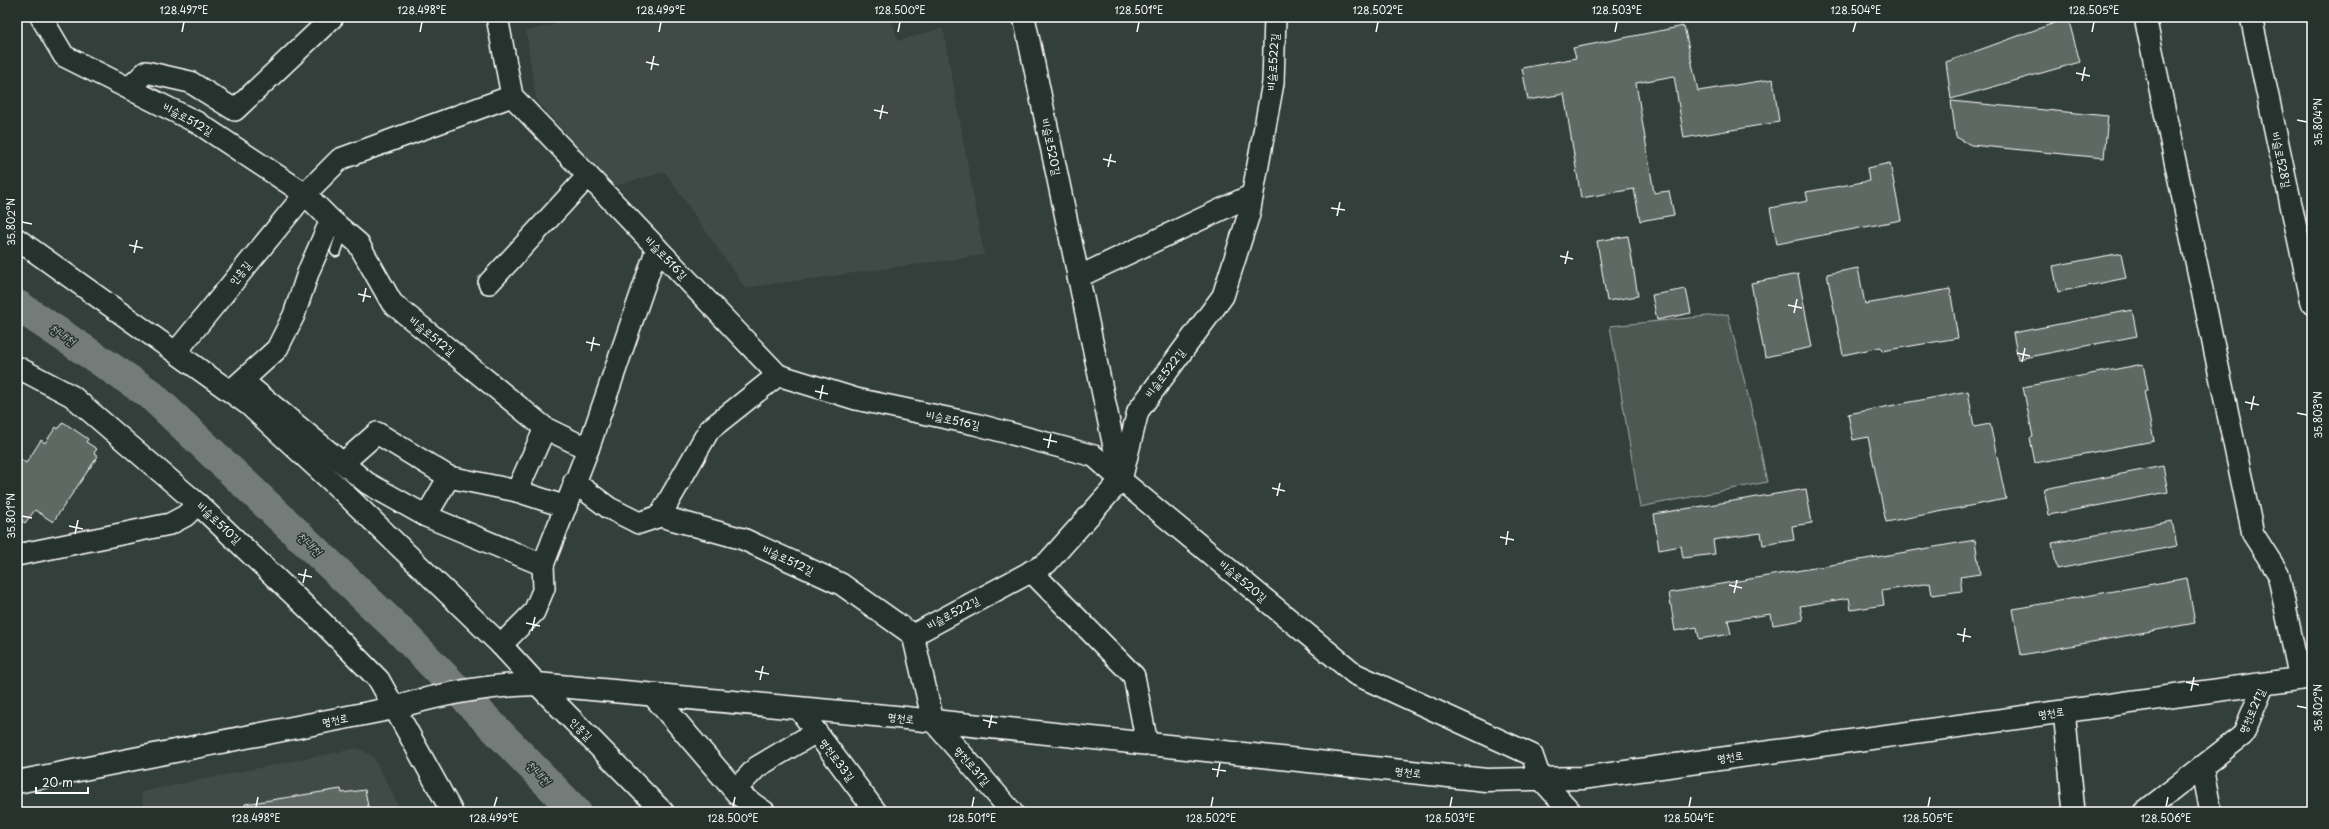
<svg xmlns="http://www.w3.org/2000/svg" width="2329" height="829" font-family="'Playpen Sans','Poor Story',sans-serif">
  <rect width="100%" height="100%" fill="#333f3a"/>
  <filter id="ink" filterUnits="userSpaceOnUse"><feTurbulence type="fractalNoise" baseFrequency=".025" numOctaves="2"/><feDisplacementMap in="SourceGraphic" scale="8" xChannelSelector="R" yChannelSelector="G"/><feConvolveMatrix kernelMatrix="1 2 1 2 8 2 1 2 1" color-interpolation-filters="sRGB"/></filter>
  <g filter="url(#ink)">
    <g fill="#404c47">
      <polygon points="560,17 891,17 898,41 943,28 984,255 745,288 665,172 610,187 536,99 526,31 553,25"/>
      <polygon points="357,748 373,756 402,812 144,812 141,792"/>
    </g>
    <polygon fill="#4d5853" stroke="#a6aca9" points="1728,314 1756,428 1767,482 1640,507 1610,326"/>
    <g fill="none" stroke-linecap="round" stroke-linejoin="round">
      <polyline stroke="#737b78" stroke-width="31" points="17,305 150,394 401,632 576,812"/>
    </g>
    <g fill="#5f6964" stroke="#fff">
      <polygon points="2068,18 2080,62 1951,99 1946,62"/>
      <polygon points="1684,26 1698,91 1773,79 1779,122 1684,138 1674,76 1636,83 1654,193 1669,191 1674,215 1640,221 1634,189 1581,198 1564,94 1528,100 1522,68 1576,58 1573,48"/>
      <polygon points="1951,101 2108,116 2104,158 1971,145 1956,137"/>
      <polygon points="1890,163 1901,220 1777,244 1770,208 1808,201 1806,192 1869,181 1867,168"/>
      <polygon points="1628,236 1638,296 1607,301 1597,241"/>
      <polygon points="2121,253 2126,278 2058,292 2053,266"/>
      <polygon points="1858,268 1865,304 1950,289 1958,338 1882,351 1881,347 1843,355 1827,274"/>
      <polygon points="1798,274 1812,347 1765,357 1751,283"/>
      <polygon points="1686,289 1691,313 1657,320 1652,295"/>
      <polygon points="2132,310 2137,336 2018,359 2013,333"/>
      <polygon points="2143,364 2148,390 2144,391 2154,441 2035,463 2030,438 2033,437 2023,387"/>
      <polygon points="1968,391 1974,427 1990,424 2006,499 1886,522 1868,437 1853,440 1848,414"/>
      <polygon points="63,422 88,439 86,442 97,449 94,453 98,456 53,522 35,510 25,523 17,517 17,456 26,463 41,440 45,443 56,427 58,429"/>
      <polygon points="2163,466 2168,492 2049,515 2044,489"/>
      <polygon points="1806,489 1812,523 1792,526 1794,540 1763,545 1761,533 1713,540 1715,554 1683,558 1681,546 1659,550 1654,514"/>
      <polygon points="2172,521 2177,546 2057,569 2052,543"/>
      <polygon points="1975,540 1980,574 1960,577 1962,591 1932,595 1930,583 1882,591 1884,605 1851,610 1849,598 1800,606 1803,620 1773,625 1771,614 1728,620 1731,634 1699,639 1697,627 1675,631 1669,593"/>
      <polygon points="2187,578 2195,623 2021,655 2013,609"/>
      <polygon points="341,789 342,793 365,790 369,812 246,812 245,804"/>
    </g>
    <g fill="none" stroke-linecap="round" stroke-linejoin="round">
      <g stroke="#fff" stroke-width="13">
        <polyline id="lane" points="336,251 343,230"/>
      </g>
      <g stroke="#fff" stroke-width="24">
        <g id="street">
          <polyline points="41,17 64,56 198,123 305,194 331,220 358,243 392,303 545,428 588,449"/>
          <polyline points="497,17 512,96 778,375 856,399 975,424 1094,456 1121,480"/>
          <polyline points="1024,17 1121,480 1355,674 1532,755 1540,778 1571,812"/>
          <polyline points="2145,17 2253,534 2278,573 2300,679"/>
          <polyline points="2251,17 2312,303"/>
          <polyline points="129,88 146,72 190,82 235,110 333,17"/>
          <polyline points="17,239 249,405 341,490 501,645 537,684 663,812"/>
          <polyline points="1078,277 1252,195"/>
          <polyline points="489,283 588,176"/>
          <polyline points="176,352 305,194 340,159 512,96"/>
          <polyline points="17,367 72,396 198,504 321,621 379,680 452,812"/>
          <polyline points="243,381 367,483 426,516 543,565"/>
          <polyline points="233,389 277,349 294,315 309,270 331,220"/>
          <polyline points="343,463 377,433 449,477 517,491 545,428"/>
          <polyline points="574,482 609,508 639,523 660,516 743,539 841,584 913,635 933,721 1012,812"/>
          <polyline points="517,491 566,507"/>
          <polyline points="426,516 449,477"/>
          <polyline points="660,516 709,430 778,375"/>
          <polyline points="17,555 170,524 185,516 198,504"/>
          <polyline points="1031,571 1134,676 1147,744"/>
          <polyline points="913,635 1047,563 1121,480 1138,411 1223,296 1249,214 1273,83 1275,17"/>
          <polyline points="501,645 534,612 544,588 543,565 588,449 657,248"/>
          <polyline points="799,709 876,812"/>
          <polyline points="2064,711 2074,812"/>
          <polyline points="2202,767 2211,812"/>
          <polyline points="735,790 757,767 816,732"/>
          <polyline points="2144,812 2243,735 2264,684"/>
        </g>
      </g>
      <g stroke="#fff" stroke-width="25">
        <g id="secondary">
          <polyline points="654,696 738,794 764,812"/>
          <path d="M17,782L394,708C440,694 489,685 537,684L896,717L1486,780L1582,778L2312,677"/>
        </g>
      </g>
      <use href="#lane" stroke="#26332d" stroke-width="10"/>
      <use href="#street" stroke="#26332d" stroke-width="21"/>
      <use href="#secondary" stroke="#26332d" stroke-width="22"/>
    </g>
  </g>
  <path fill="none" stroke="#fff" stroke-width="1.5" d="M182,32L184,22M420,32L422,22M659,32L661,22M898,32L900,22M1137,32L1139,22M1376,32L1378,22M1615,32L1617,22M1853,32L1856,22M2092,32L2094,22M646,62L659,65M651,70L654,56M2076,73L2090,76M2082,81L2085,67M874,110L888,113M880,119L883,105M2297,120L2307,122M1103,159L1116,162M1108,167L1111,154M1331,208L1345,210M1337,216L1340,202M22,222L32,224M129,245L143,248M134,253L137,240M1560,256L1573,259M1565,264L1568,251M358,294L371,297M363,302L366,288M1788,305L1802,308M1794,313L1797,299M586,342L600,345M591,351L594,337M2017,353L2030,356M2022,362L2025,348M815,391L828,394M820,399L823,385M2245,402L2259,405M2251,410L2254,396M2297,413L2307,415M1043,439L1057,442M1048,448L1051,434M1272,488L1285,491M1277,496L1280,483M22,516L32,518M69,526L83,529M75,534L78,520M1500,537L1514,540M1506,545L1508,531M298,574L312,577M303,583L306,569M1729,585L1742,588M1734,593L1737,580M526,623L540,626M532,631L535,617M1957,634L1971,637M1963,642L1965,628M755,671L769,674M760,680L763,666M2186,682L2199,685M2191,691L2194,677M2297,706L2307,708M983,720L997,723M989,728L992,715M1212,769L1226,771M1217,777L1220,763M256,807L258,797M494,807L497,797M733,807L735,797M972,807L974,797M1211,807L1213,797M1450,807L1452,797M1689,807L1691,797M1928,807L1930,797M2166,807L2168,797"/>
  <g text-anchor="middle" stroke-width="3" stroke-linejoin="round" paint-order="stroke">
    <g font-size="11" fill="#fff" stroke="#26332d">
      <text transform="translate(1273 62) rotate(-86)" y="4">비슬로522길</text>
      <text transform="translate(188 119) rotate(29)" y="4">비슬로512길</text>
      <text transform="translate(1051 147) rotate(78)" y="4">비슬로520길</text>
      <text transform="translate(2281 160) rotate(78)" y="4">비슬로528길</text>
      <text transform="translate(666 258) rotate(46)" y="4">비슬로516길</text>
      <text transform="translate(240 273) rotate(-51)" y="4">인흥길</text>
      <text transform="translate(432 336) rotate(39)" y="4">비슬로512길</text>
      <text transform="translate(1165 373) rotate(-53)" y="4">비슬로522길</text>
      <text transform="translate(953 420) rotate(12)" y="4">비슬로516길</text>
      <text transform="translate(219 523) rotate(43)" y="4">비슬로510길</text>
      <text transform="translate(788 560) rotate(25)" y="4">비슬로512길</text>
      <text transform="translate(1243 581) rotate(40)" y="4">비슬로520길</text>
      <text transform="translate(953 613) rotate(-28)" y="4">비슬로522길</text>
      <text transform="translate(2252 711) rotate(-66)" y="4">명천로21길</text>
      <text transform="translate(2051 713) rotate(-8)" y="4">명천로</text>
      <text transform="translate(901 718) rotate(6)" y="4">명천로</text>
      <text transform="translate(335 720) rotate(-11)" y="4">명천로</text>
      <text transform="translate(581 729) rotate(45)" y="4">인흥길</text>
      <text transform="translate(1730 757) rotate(-8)" y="4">명천로</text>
      <text transform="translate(837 760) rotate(53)" y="4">명천로33길</text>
      <text transform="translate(972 766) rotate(49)" y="4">명천로31길</text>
      <text transform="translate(1408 772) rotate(6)" y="4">명천로</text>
    </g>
    <g font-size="12" font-style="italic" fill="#b9bdbc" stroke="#26332d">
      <text transform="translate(62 335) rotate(34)" y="4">천내천</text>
      <text transform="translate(309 544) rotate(43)" y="4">천내천</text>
      <text transform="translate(538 773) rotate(46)" y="4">천내천</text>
    </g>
  </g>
  <rect width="2329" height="829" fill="none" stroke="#26332d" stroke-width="44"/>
  <path d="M36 787v6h52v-6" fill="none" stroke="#ffffff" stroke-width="2"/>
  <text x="42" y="787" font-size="12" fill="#ffffff" stroke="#26332d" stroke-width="3" paint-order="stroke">20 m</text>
  <rect x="22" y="22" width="2285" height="785" fill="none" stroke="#fff" stroke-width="1.5"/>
  <g font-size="10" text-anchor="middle" fill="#fff">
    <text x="184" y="14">128.497°E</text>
    <text x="422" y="14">128.498°E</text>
    <text x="661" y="14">128.499°E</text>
    <text x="900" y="14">128.500°E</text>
    <text x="1139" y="14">128.501°E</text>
    <text x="1378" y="14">128.502°E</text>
    <text x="1617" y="14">128.503°E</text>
    <text x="1856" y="14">128.504°E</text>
    <text x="2094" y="14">128.505°E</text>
    <text transform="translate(2318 122) rotate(-90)" y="4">35.804°N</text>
    <text transform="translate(11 222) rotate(-90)" y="4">35.802°N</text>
    <text transform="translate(2318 415) rotate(-90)" y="4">35.803°N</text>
    <text transform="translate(11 516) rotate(-90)" y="4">35.801°N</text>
    <text transform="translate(2318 708) rotate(-90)" y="4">35.802°N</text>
    <text x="256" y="822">128.498°E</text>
    <text x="494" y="822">128.499°E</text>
    <text x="733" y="822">128.500°E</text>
    <text x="972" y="822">128.501°E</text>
    <text x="1211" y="822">128.502°E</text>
    <text x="1450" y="822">128.503°E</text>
    <text x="1689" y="822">128.504°E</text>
    <text x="1928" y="822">128.505°E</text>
    <text x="2166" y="822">128.506°E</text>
  </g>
</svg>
